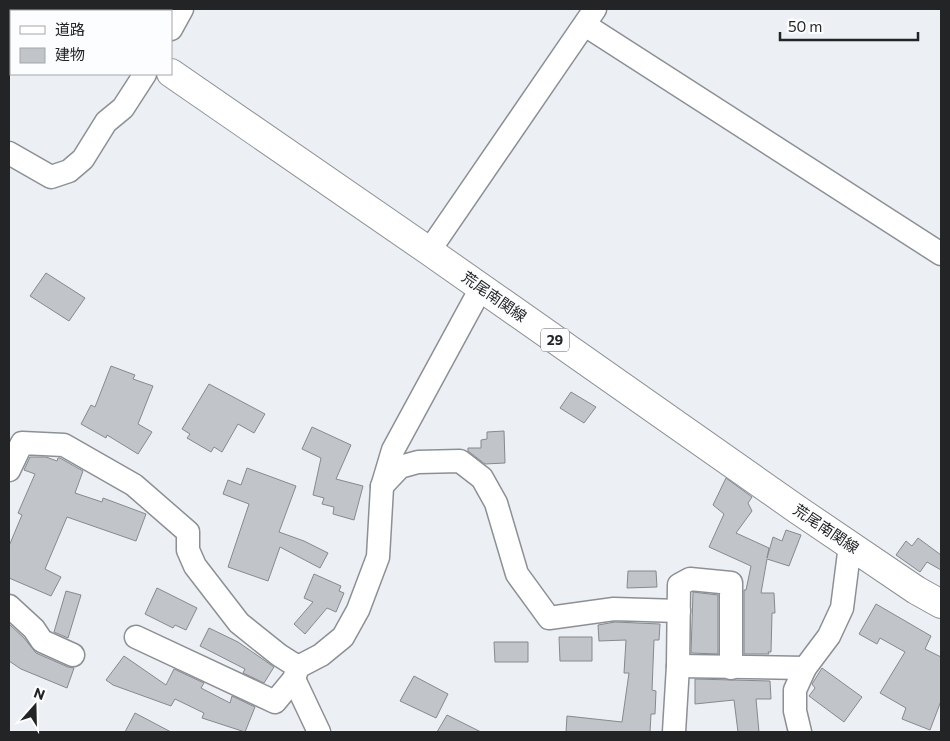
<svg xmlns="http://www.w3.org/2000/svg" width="950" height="741" font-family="Commissioner,'Noto Sans JP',sans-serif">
  <rect width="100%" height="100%" fill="#ecf0f5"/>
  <g fill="#c1c5ca" stroke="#868a8f">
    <polygon points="46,273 85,298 69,321 30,296"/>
    <polygon points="111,366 135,375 133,379 153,386 138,424 152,432 138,454 107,435 106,438 81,424 91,405 95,407"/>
    <polygon points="209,384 265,414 254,433 238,424 222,452 214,447 211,452 187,438 190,434 182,429"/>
    <polygon points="571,392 596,407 584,423 560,408"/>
    <polygon points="312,427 351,445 336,479 363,486 354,520 333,514 334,507 322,504 324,498 313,495 321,458 302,449"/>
    <polygon points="504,431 505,463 485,464 468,451 468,448 481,448 481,440 487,439 487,432"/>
    <polygon points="30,457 46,457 57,461 58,458 60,458 83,471 75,493 102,502 103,498 146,514 136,541 67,517 45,569 61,577 51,596 9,578 9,546 22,515 18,513 35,474 24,470"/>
    <polygon points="247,468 296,486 279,532 304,541 328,553 320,568 280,547 268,581 228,567 249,504 223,494 228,480 241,485"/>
    <polygon points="726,478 752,497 748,503 752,511 736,533 769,548 767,558 773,537 782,541 786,530 801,535 789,566 767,559 761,593 774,593 775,613 772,613 771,652 768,652 769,654 744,654 744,590 746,590 751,566 709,547 724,514 713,505"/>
    <polygon points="918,538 941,555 941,570 927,562 920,572 896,555 906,541 912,546"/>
    <polygon points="628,571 656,571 657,587 627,588"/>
    <polygon points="314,574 341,586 339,591 344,593 336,612 327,608 305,634 294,624 313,602 304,598"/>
    <polygon points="157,588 197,608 186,630 175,625 173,628 145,614"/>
    <polygon points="66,591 81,595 68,638 54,632"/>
    <polygon points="693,592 718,595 718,654 691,653"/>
    <polygon points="876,604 931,636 925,649 941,657 941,701 930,730 902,719 906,708 880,693 905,652 880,638 877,644 859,634"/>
    <polygon points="615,622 660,624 659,640 654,640 652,690 656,691 655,714 651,714 650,732 566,732 567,716 622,722 629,673 624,673 626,640 599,641 598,625"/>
    <polygon points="9,624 24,638 36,653 68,667 74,668 67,688 21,669 9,661"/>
    <polygon points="209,628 238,642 274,667 264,683 243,673 245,669 200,646"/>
    <polygon points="559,637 592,637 592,661 560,661"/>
    <polygon points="494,642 528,642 528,662 495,662"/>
    <polygon points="124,656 166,685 174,669 204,683 201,688 230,703 232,696 255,707 245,732 202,718 204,713 175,699 171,706 113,685 106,680"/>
    <polygon points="822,668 862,697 844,722 809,696 815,688 812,684"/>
    <polygon points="414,676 448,694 436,718 400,701"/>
    <polygon points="695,679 770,681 771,699 756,699 759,732 738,732 734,700 695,704"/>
    <polygon points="135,713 171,732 125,732"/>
    <polygon points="447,715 481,732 437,732"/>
  </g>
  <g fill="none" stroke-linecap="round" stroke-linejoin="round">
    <g stroke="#8c9095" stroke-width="25">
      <g id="minor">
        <polyline points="585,25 941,254"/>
        <polyline points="171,29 182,9"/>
        <polyline points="9,153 51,177 69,171 83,159 106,122 123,108 145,74"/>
        <polyline points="429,251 595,9"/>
        <polyline points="9,470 22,443 64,445 134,485 188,532 188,550 195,566 239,623 279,655 298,667"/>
        <polyline points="382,486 400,467 418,462 460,461 482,478 496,503 517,574 549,618 614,609 679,611"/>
        <polyline points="9,606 34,629 42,641 73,655"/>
        <polyline points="136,637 275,702 294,679 298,667 321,655 343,637 358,610 378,557 382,487 393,450 481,288"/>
        <polyline points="678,666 805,668"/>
        <polyline points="294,679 319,732"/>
        <polyline points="674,732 678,666 679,585 690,579 731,583 731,668"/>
        <polyline points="800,732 795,711 795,690 805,668 829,636 842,608 850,545"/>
      </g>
    </g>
    <g stroke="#8c9095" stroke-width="30">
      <g id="major">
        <polyline points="79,9 83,11"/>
        <polyline points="171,73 429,251 798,510 916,590 941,604"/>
      </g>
    </g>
    <use href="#minor" stroke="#fff" stroke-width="22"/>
    <use href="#major" stroke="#fff" stroke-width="28"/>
  </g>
  <g text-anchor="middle" stroke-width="4" stroke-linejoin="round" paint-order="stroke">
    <rect fill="#fcfdfe" stroke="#646567" stroke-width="1" x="541" y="328.5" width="28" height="23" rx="4"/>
    <g font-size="14" font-weight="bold" fill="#232426">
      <text x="555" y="345">29</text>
    </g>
    <g font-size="15" fill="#232426" stroke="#fcfdfe">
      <text transform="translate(494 297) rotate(35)" y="5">荒尾南関線</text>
      <text transform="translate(826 529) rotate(34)" y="5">荒尾南関線</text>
    </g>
  </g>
  <rect width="950" height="741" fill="none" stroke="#232426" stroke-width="20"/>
  <rect x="10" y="10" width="162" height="65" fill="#fcfdfe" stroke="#a5a6a8"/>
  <rect x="20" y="26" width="25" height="8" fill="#ffffff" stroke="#a5a6a8"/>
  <text x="55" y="35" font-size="15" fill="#232426">道路</text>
  <rect x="20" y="48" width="25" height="15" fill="#c1c5ca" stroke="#a5a6a8"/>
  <text x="55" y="60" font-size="15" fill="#232426">建物</text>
  <g transform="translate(35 706) rotate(20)" stroke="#fcfdfe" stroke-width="4" paint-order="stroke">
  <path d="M0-4L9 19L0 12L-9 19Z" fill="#232426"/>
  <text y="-8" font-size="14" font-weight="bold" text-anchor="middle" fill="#232426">N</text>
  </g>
  <path d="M780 32v8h138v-8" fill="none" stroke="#232426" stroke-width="2.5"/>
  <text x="788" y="32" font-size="15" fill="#232426" stroke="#fcfdfe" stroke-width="4" paint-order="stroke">50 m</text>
</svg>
